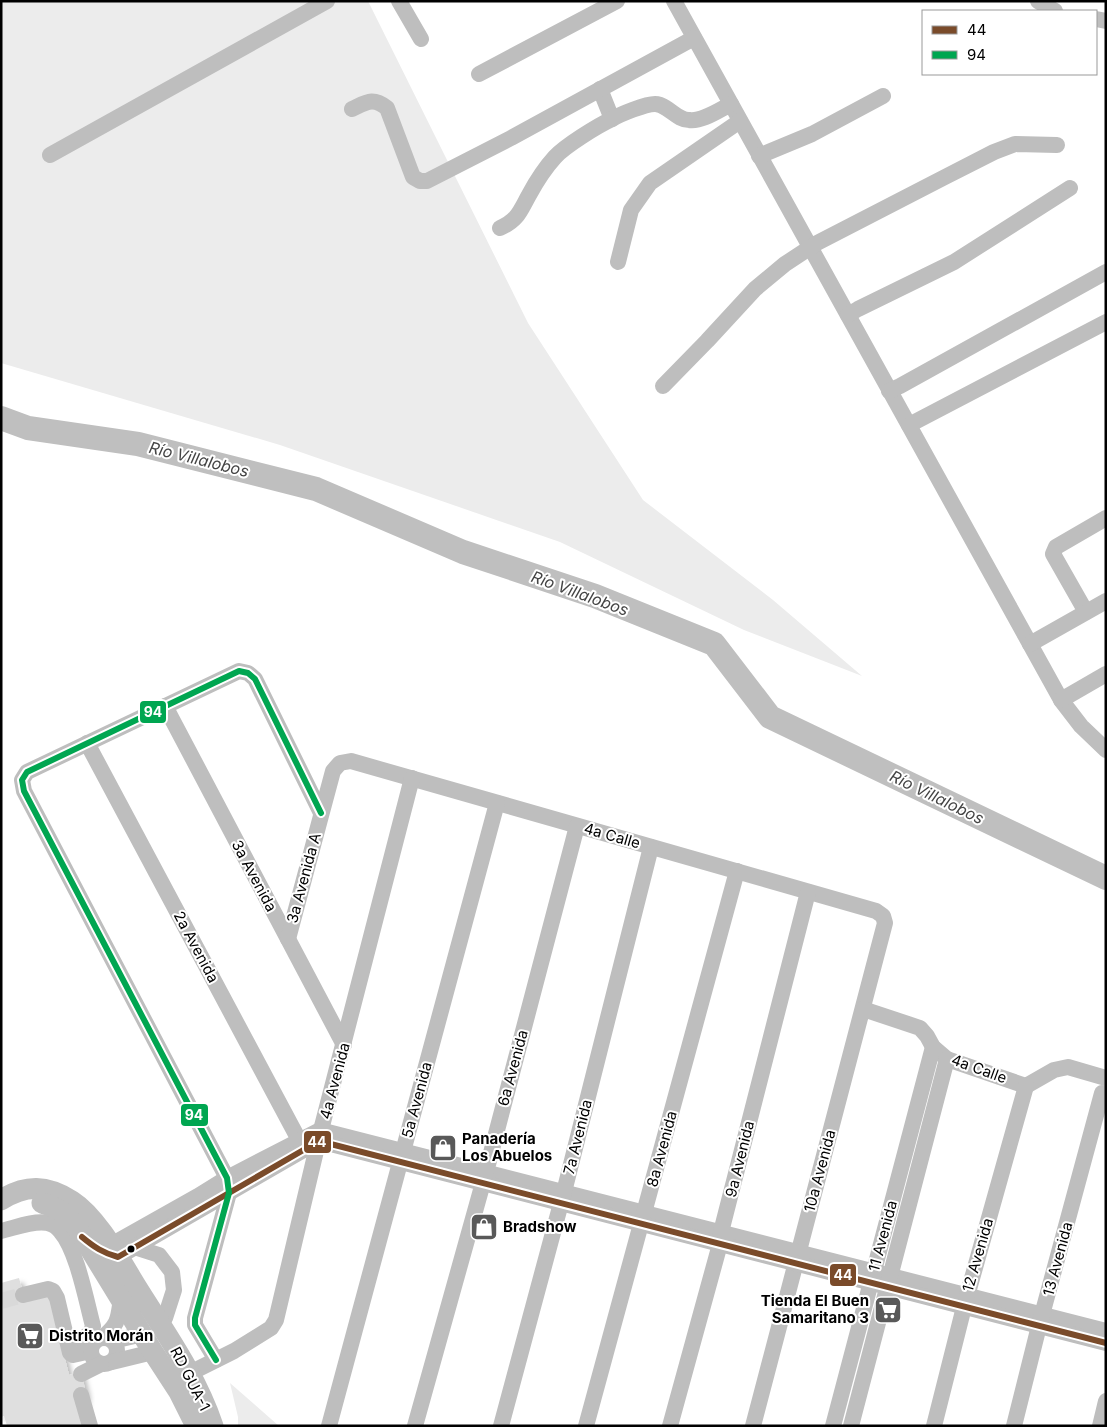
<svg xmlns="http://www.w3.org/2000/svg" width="1107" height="1427" font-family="Inter,sans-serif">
  <defs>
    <filter id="shadow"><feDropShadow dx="4.5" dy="4.5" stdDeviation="2.5" flood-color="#0004"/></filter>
  </defs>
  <rect width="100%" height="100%" fill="#fff"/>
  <g fill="#ececec">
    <polygon points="1,1 368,1 528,323 643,500 773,600 862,676 744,630 560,542 280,445 1,363"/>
    <polygon points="230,1383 279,1426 238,1426 238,1417"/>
  </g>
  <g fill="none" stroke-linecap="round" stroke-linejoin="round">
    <polyline stroke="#bfbfbf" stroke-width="24" points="1,418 28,428 138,444 316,489 463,552 595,596 714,644 770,717 1106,878"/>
  </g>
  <polygon fill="#dfdfdf" filter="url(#shadow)" points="19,1278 25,1300 49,1294 69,1375 81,1372 86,1393 82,1426 7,1426 4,1416 1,1417 1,1283"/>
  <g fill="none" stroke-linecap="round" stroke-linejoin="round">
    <polyline stroke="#d9d9d9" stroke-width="16" stroke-dasharray="16 8" stroke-linecap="butt" points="1,1301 23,1295"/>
    <g stroke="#bebebe" stroke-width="16">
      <polyline points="399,1 421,39"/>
      <polyline points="674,1 1061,700 1081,726 1106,750"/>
      <polyline points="1038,1 1055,11"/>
      <polyline points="1096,19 1106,21"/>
      <polyline points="479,74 617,1"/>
      <polyline points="600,89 612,119"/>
      <path d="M352,109C367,102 373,97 387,108L413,177L420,181H427L511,138L694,38"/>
      <polyline points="50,155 327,1"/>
      <polyline points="759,156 812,134 883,96"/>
      <path d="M500,228C518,220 520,211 529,195C536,182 545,168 555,157C565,146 597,126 612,119C621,114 645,104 655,104C658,104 663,106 666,108C673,112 680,120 689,120C702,122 719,110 731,104"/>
      <polyline points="618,262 631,210 650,183 740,121"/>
      <polyline points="848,315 858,309 954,262 1070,188"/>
      <polyline points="663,386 707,341 755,289 785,264 817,243 945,177 994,152 1015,144 1057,145"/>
      <polyline points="889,391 900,386 1106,272"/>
      <polyline points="909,425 1106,322"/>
      <polyline points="1086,612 1053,554 1056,547 1106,518"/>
      <polyline points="1030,644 1106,601"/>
      <polyline points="1061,700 1106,674"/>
      <polyline points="165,706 344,1045"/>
      <polyline points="87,743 299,1140 303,1150"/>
      <polyline points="288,939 333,771 340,763 351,761 876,911 883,916 885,923 753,1426"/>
      <polyline points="863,1009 920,1028 927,1036 933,1047 947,1059 1026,1086 1054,1070 1068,1067 1106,1078"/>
      <path d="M1,1231C14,1228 35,1220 47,1223C52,1224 57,1227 60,1231C77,1250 86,1300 93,1326C91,1339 78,1339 67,1340"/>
      <polyline points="111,1245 198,1196 227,1178 320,1130 1106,1331"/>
      <polyline points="134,1247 159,1255 172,1272 174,1290 165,1318"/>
      <polyline points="118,1257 319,1141 1106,1343"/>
      <polyline points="23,1295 48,1289 53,1291 57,1298 70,1353 73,1355 91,1351"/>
      <path d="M102,1338C119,1324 118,1319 121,1298"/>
      <circle cx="104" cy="1351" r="13"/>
      <polyline points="113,1341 143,1334"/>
      <polyline points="216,1360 195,1325 195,1318 229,1193 227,1178 24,791 22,780 27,772 239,671 248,673 255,679 321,813"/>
      <polyline points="112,1362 153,1352"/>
      <polyline points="196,1370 234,1351 271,1328 276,1320 321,1130 412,778"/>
      <polyline points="81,1374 101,1364"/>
      <polyline points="81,1395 90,1426"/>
      <polyline points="329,1426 497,803"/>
      <polyline points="415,1426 486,1172 577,826"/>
      <polyline points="501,1426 564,1192 651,847"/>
      <polyline points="586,1426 737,871"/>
      <polyline points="670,1426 720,1244 721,1232 808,892"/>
      <polyline points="833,1426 933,1047"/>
      <polyline points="851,1426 947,1059"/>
      <polyline points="934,1426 964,1307 1026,1086"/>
      <polyline points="1014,1426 1039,1326 1102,1093"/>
      <polyline points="1100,1426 1106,1401"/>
    </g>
    <g stroke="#bebebe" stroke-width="21">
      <path d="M1,1200C26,1184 47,1185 72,1201C97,1217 120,1260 136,1286C164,1331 196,1375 213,1426"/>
      <path d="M42,1203C57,1207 66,1214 76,1226L153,1352L179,1392L196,1426"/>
    </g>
    <g stroke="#fff" stroke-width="10">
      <path id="bus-1" d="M82,1237C94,1247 103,1253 118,1257L319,1141L1106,1343"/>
    </g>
    <g stroke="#fff" stroke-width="10">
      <polyline id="bus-2" points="216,1360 195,1325 195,1318 229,1193 227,1178 24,791 22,780 27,772 239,671 248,673 255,679 321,813"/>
    </g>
    <use href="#bus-1" stroke="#7a4b2a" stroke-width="6"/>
    <use href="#bus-2" stroke="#00a651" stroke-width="6"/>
  </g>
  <defs>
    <g id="shop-square" transform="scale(1.4375)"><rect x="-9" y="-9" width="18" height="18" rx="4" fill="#595959" stroke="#fff"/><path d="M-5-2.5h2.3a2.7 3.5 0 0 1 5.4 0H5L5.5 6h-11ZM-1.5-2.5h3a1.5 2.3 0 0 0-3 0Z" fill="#fff"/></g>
    <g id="supermarket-square" transform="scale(1.4375)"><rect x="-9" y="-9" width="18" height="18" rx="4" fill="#595959" stroke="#fff"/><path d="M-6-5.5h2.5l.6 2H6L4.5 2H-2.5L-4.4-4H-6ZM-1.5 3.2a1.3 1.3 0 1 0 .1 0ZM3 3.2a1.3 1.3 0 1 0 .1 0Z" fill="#fff"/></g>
  </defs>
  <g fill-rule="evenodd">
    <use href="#shop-square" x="443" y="1148"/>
    <use href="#shop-square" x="484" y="1227"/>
    <use href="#supermarket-square" x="888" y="1310"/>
    <use href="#supermarket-square" x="30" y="1336"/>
  </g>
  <circle fill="#000" stroke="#fff" stroke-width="2" cx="131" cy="1249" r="4.5"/>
  <g text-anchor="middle" stroke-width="4" stroke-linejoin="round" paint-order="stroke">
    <g font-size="15" fill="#000" stroke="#fff">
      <text transform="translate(612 836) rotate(16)" y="5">4a Calle</text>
      <text transform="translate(254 876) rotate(62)" y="5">3a Avenida</text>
      <text transform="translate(304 878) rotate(-75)" y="5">3a Avenida A</text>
      <text transform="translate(196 947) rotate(62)" y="5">2a Avenida</text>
      <text transform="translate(513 1068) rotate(-75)" y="5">6a Avenida</text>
      <text transform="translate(979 1069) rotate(20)" y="5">4a Calle</text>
      <text transform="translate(335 1081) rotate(-75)" y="5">4a Avenida</text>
      <text transform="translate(417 1100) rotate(-75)" y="5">5a Avenida</text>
      <text transform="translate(578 1137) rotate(-76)" y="5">7a Avenida</text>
      <text transform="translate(662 1149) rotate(-75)" y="5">8a Avenida</text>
      <text transform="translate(740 1159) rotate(-76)" y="5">9a Avenida</text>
      <text transform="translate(820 1171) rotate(-75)" y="5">10a Avenida</text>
      <text transform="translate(883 1236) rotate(-75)" y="5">11 Avenida</text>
      <text transform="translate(978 1255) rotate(-74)" y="5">12 Avenida</text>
      <text transform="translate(1058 1259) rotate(-75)" y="5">13 Avenida</text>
      <text transform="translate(190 1379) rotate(63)" y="5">RD GUA-1</text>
    </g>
    <g font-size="15" font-weight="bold" fill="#000" stroke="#fff" text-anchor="start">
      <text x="462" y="1144">Panadería<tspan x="462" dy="17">Los Abuelos</tspan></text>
      <text x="503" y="1232">Bradshow</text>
      <text x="869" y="1306" text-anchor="end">Tienda El Buen<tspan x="869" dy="17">Samaritano 3</tspan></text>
      <text x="49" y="1341">Distrito Morán</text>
    </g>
    <g font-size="16" font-style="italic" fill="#444" stroke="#fff">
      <text transform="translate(199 459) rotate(14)" y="6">Río Villalobos</text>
      <text transform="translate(580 593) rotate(20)" y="6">Río Villalobos</text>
      <text transform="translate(937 797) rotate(26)" y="6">Río Villalobos</text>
    </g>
  </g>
  <g stroke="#fff" stroke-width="2">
    <rect x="139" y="700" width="28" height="24" rx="5" fill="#00a651"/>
    <rect x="180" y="1103" width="29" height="24" rx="5" fill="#00a651"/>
    <rect x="303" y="1130" width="29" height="24" rx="5" fill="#7a4b2a"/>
    <rect x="829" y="1263" width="28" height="24" rx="5" fill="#7a4b2a"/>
  </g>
  <g font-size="14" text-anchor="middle" font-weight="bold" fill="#fff">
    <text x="153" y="717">94</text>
    <text x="194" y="1120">94</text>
    <text x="317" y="1147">44</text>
    <text x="843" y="1280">44</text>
  </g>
  <rect width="1107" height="1427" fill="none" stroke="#000000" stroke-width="5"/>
  <rect x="922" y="10" width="175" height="65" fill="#ffffff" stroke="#999999"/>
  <rect x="932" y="26" width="25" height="8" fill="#7a4b2a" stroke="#999999"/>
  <text x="967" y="35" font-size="15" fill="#000000">44</text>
  <rect x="932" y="51" width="25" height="8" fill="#00a651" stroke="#999999"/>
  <text x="967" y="60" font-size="15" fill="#000000">94</text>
</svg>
